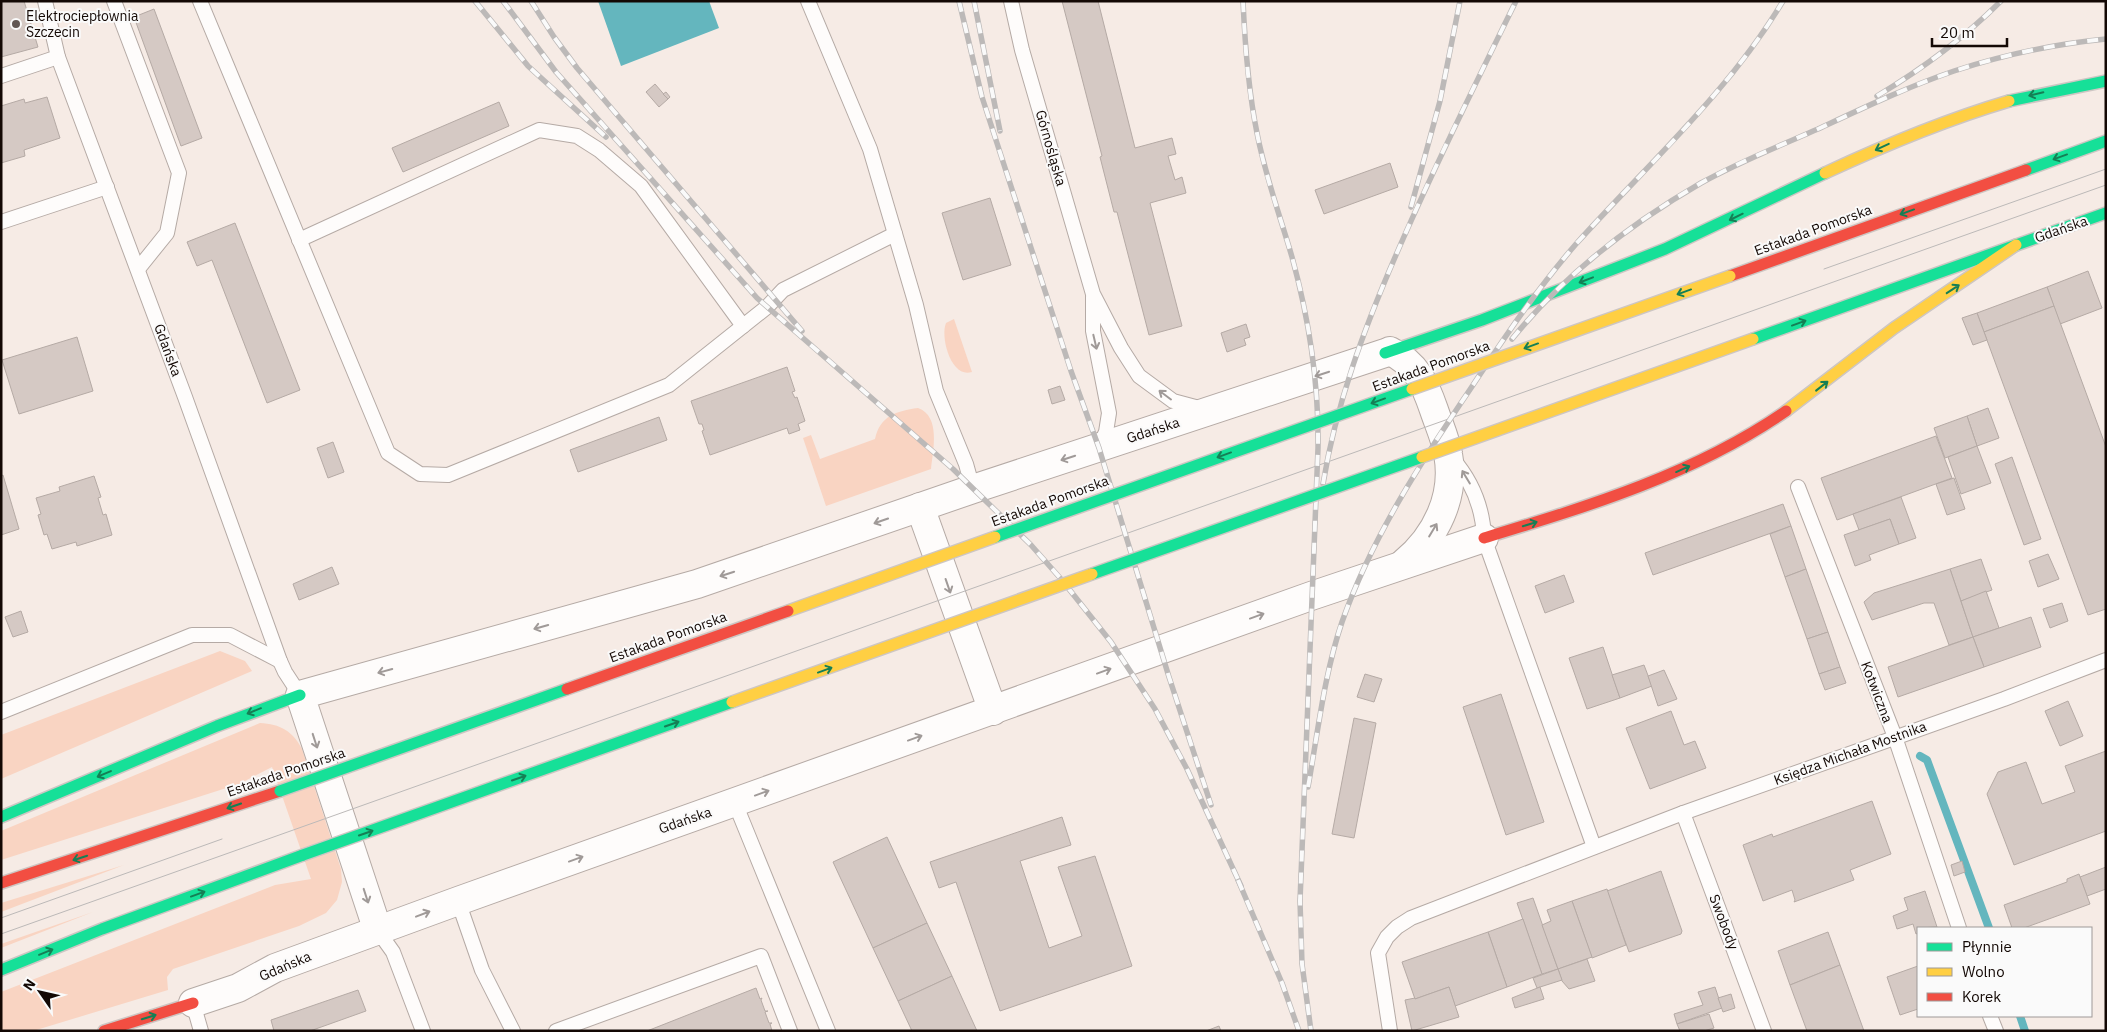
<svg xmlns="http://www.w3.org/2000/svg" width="2107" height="1032" font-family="'IBM Plex Sans',sans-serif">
  <rect width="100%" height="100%" fill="#f6ebe5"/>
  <g fill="#f9d4c2">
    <path d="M954,319L972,372C951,379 940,337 946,323Z"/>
    <path d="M918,408C941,416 933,451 931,469L826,506L803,438L811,435L820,459L875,439C880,416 896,411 918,408Z"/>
    <polygon points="220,651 245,661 252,671 1,779 1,735"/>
    <path d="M260,723C280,724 293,731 302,749L341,869L342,882L337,900L326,913L299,926L173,969L167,977L168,990L33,1031H1V992L275,885L311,879L272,767L239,784L1,860V831Z"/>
    <polygon points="124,865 1,912 1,903"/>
    <polygon points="93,912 1,948 1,944"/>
  </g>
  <polygon fill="#64b6be" points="598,1 709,1 719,28 621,66"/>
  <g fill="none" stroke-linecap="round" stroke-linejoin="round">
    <g stroke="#64b6be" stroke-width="8">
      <polyline points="1920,756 1927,760 1989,928"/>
      <polyline points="2020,1016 2025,1031"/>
    </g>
  </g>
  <g fill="#d5c9c4" stroke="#b5aaa5">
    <polygon points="1,1 24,1 38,47 1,57"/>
    <polygon points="1062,1 1098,1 1135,148 1172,138 1176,154 1168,156 1175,180 1182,177 1186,193 1150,203 1182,326 1149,335 1117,212 1114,212 1100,157 1102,156"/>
    <polygon points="154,9 202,138 181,146 134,17"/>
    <polygon points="655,84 668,99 659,107 646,92"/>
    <polygon points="666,92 670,97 668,99 663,94"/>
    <polygon points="47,97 60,138 24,150 25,156 1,163 1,106 24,99 25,103"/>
    <polygon points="499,102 509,126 403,172 392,148"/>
    <polygon points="1390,163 1398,187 1324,214 1315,190"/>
    <polygon points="990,198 1011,265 963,280 942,213"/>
    <polygon points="235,223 300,390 267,403 212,260 197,266 187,242"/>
    <polygon points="2088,271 2102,308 2060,324 2047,287"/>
    <polygon points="2047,287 2054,306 1984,332 1977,313"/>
    <polygon points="2054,306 2106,447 2106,609 2088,615 1984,332"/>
    <polygon points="1977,313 1987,340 1973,345 1962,318"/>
    <polygon points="1246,324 1250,337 1244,339 1246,345 1227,352 1221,333"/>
    <polygon points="77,337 93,391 19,414 2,360"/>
    <polygon points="787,367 795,391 792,392 795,398 797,397 805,421 798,424 800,430 789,434 787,428 710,455 702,431 704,430 702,424 699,424 691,401"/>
    <polygon points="1060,386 1065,400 1052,404 1048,390"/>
    <polygon points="1988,408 1999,438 1977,446 1967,416"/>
    <polygon points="1967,416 1977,446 1945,458 1934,428"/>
    <polygon points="659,417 667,440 578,472 570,450"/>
    <polygon points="1936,436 1952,478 1837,520 1821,478"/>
    <polygon points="333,442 344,472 328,478 317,448"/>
    <polygon points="1977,446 1991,483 1961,494 1948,457"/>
    <polygon points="2012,457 2041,539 2024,545 1995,464"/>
    <polygon points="3,475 19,529 1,535 1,476"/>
    <polygon points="94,476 101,497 98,498 103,515 106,514 112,535 77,546 76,542 52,549 47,534 44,535 38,515 41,514 36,498 60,491 59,487"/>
    <polygon points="1954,478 1965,509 1947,515 1936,484"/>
    <polygon points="1901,497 1916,538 1899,544 1890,519 1859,530 1853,514"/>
    <polygon points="1783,504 1791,526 1653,575 1645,553"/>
    <polygon points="1890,519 1899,544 1869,555 1871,560 1855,566 1844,535"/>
    <polygon points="1791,526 1806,569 1785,577 1770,534"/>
    <polygon points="2048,554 2059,579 2038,587 2029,561"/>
    <polygon points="1981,559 1992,590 1961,601 1950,569"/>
    <polygon points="332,567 339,584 299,600 293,584"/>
    <polygon points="1806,569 1828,632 1807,639 1785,577"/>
    <polygon points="1950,569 1973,637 1949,645 1934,603 1924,603 1872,620 1864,602 1874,593"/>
    <polygon points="1564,575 1574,602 1545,613 1535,586"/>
    <polygon points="1986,591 1999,628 1973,637 1961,601"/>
    <polygon points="2062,603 2068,621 2050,628 2043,609"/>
    <polygon points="21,611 28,632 13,637 5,617"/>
    <polygon points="2031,617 2041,647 1984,667 1973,637"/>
    <polygon points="1828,632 1840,667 1819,674 1807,639"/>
    <polygon points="1973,637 1984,667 1898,697 1888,667"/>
    <polygon points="1603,647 1620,698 1587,709 1569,658"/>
    <polygon points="1644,665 1652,686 1620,698 1612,675"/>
    <polygon points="1840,667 1846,683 1825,690 1819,674"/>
    <polygon points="1664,670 1677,699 1658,706 1648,676"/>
    <polygon points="1365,674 1382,679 1374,702 1357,697"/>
    <polygon points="1501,694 1544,822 1506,835 1463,707"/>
    <polygon points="2068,701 2083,736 2060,746 2045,711"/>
    <polygon points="1671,711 1684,745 1695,741 1706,768 1650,789 1626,728"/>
    <polygon points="1354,718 1376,723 1354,838 1332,834"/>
    <polygon points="2106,751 2106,831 2014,865 1987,794 1998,772 2026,762 2042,804 2075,792 2065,766"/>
    <polygon points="1872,801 1891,854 1850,870 1854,880 1794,902 1795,900 1792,890 1763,901 1743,845 1772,834 1773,837"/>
    <polygon points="1062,817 1071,845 1020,861 1049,948 1082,936 1058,867 1095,856 1132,966 1000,1011 956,882 939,888 930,862"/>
    <polygon points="887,837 927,923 873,948 833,862"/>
    <polygon points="1962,861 1965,872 1954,876 1951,865"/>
    <polygon points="2106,867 2106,889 2087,896 2080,877"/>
    <polygon points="1661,871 1682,931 1681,934 1629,952 1607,891"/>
    <polygon points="2079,874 2090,904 2024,928 2012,928 2004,905 2067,882 2067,879"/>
    <polygon points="1607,889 1626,945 1592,958 1572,901"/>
    <polygon points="1925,891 1937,927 1918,928 1918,933 1916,934 1913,924 1897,929 1893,916 1908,910 1904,898"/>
    <polygon points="1533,898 1558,969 1542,974 1517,903"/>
    <polygon points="1572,901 1592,957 1558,969 1542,925 1551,921 1547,910"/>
    <polygon points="1523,919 1542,974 1507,987 1488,932"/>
    <polygon points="927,923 952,976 898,1001 873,948"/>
    <polygon points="1488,932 1507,987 1455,1006 1449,987 1415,999 1402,962"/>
    <polygon points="1828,932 1840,965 1790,985 1778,951"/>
    <polygon points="1587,959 1595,981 1569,989 1562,981 1558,969"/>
    <polygon points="1840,965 1864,1031 1807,1031 1790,985"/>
    <polygon points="1918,966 1918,1009 1900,1015 1887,977"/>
    <polygon points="1558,969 1562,980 1537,988 1533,978"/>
    <polygon points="952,976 977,1031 912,1031 898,1001"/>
    <polygon points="1449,987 1459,1017 1412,1031 1405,1000 1415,998 1415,999"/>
    <polygon points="1540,987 1544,999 1515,1008 1512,998"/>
    <polygon points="1715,987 1722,1008 1677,1024 1674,1014 1703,1005 1698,992"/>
    <polygon points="756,988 760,999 762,998 761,1000 765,1011 768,1011 765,1012 769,1023 772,1023 770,1024 772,1031 647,1031"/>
    <polygon points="358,990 366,1011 310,1031 274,1031 271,1020"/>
    <polygon points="1731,994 1735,1008 1723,1012 1718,998"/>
    <polygon points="1709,1014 1714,1028 1704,1031 1680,1031 1677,1024"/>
    <polygon points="1219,1026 1221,1031 1206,1031"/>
  </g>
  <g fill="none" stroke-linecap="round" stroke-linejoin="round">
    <g stroke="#b5aaa5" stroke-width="16">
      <g id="lane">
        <polyline points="45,1 58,57 185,397 280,661 285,672 300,695"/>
        <polyline points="114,1 179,173 167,233 138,269"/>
        <polyline points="200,1 388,453 420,474 448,475 669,385 767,307 783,290 895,234"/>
        <polyline points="808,1 870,149 916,305 936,391 966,464 973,489"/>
        <polyline points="1011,1 1022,50 1093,294 1121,348 1139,376 1173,401 1203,409"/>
        <polyline points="1,76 58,57"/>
        <polyline points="1,222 107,187"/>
        <polyline points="299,240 539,130 577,136 599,150 641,186 743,326"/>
        <polyline points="1093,297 1093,331 1109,413 1106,432 1099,447"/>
        <path d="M1452,458C1472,481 1483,508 1484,538L1594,847"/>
        <polyline points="1798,487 1895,737 1959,928"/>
        <polyline points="1,712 192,635 230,635 280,661"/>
        <polyline points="735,803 828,1031"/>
        <polyline points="1683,813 1764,1031"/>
        <polyline points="458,901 482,970 513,1031"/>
        <polyline points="378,931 393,952 423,1031"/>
        <polyline points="193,1003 201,1031"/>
        <polyline points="1990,1016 1996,1031"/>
        <polyline points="556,1031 761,956 790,1031"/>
        <polyline points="1390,1031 1378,953 1387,937 1397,927 1411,918 1683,813 2004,699 2106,660"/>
      </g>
    </g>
    <g stroke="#b5aaa5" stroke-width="30">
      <g id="street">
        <path d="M1390,351C1417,364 1425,384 1434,410C1439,425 1446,440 1448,454C1456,496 1436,537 1404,563"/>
        <polyline points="920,507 993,711"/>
        <polyline points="378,931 300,695 697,584 973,489 1385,353"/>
        <polyline points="193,1003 238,988 275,968 458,901 1311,596 1484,538"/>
      </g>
    </g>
    <g stroke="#cdc6c3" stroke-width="14">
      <g id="fast">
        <polyline points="2009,101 2106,81"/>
        <polyline points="2026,170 2106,141"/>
        <polyline points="1753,339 2106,213"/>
        <polyline points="1385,353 1482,320 1665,249 1825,173"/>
        <polyline points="1,817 217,726 300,695"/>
        <polyline points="1,970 102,929 303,855"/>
      </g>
    </g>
    <g stroke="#cdc6c3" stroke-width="14">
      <g id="slow">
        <path d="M1825,173C1885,145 1945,120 2009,101"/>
        <polyline points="1786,411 1894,328 2016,245"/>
      </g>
    </g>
    <g stroke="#cdc6c3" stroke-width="14">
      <g id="jam">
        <polyline points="1730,276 2026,170"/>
        <path d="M1484,538C1589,506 1695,474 1786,411"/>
        <polyline points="1,883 280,791"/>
        <polyline points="104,1031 193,1003"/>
      </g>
    </g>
    <use href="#lane" stroke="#fefcfb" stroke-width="14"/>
    <use href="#street" stroke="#fefcfb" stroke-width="28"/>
    <use href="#fast" stroke="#16e098" stroke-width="11"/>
    <use href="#slow" stroke="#ffcf43" stroke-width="11"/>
    <use href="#jam" stroke="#f24e42" stroke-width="11"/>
    <g stroke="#bcb9b8" stroke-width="1">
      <polyline points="1824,269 2106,169"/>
      <polyline points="1,918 222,839"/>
      <polyline points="1,934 2106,185"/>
    </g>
    <g stroke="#bcb9b8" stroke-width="5.5">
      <g id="rail">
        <polyline points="475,1 528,66 606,137"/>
        <polyline points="503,1 556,72 757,298 953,469 1031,545 1061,579 1111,642 1155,709 1187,769 1241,886"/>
        <polyline points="531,1 554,37 577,68 802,331"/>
        <polyline points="959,1 982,97 1071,371 1099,448 1169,677 1211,805"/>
        <polyline points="974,1 1000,131"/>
        <path d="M1243,1C1245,46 1248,89 1257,133C1265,175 1280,216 1292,257C1309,319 1319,383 1318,448L1300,901L1302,964L1311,1031"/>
        <path d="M1877,96C1922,69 1964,38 2001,1"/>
        <polyline points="1411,207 1440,101 1460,1"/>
        <path d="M1512,339C1564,275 1630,224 1701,183C1739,162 1779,146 1818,129C1863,108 1907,87 1954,71C2003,55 2054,44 2106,39"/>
        <path d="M1323,484C1336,404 1364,329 1396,255C1433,169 1475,85 1516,1"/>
        <path d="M1308,787C1318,732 1324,675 1342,622C1372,537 1421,462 1471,388C1504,338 1537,289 1576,244C1647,165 1728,93 1783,1"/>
        <polyline points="1238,880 1282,983 1299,1031"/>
      </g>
    </g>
    <use href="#rail" stroke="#fafafa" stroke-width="4" stroke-dasharray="11" stroke-linecap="butt"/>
    <g stroke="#cdc6c3" stroke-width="14" stroke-linecap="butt">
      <g id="fast-bridge">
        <polyline points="995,537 1412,389"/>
        <polyline points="1092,574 1422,457"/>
        <polyline points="280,791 567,689"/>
        <polyline points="303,855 732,702"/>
      </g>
    </g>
    <g stroke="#cdc6c3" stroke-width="14" stroke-linecap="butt">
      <g id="slow-bridge">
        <polyline points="1412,389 1730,276"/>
        <polyline points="1422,457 1753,339"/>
        <polyline points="788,611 995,537"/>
        <polyline points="732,702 1092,574"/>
      </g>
    </g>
    <g stroke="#cdc6c3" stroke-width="14" stroke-linecap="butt">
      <polyline id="jam-bridge" points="567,689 788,611"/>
    </g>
    <use href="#fast-bridge" stroke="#16e098" stroke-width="11"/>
    <use href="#slow-bridge" stroke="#ffcf43" stroke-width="11"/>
    <use href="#jam-bridge" stroke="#f24e42" stroke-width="11"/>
  </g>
  <defs><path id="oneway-shaft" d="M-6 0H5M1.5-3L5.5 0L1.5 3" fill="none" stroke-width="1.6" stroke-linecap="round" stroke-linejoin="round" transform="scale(1.25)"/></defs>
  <g stroke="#157f55">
    <use href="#oneway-shaft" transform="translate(2036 94) rotate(167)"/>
    <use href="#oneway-shaft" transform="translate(1882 147) rotate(155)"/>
    <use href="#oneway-shaft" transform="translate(2060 157) rotate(160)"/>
    <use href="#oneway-shaft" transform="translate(1907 212) rotate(160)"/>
    <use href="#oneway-shaft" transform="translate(1736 217) rotate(154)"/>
    <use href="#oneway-shaft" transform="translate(1586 280) rotate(159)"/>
    <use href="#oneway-shaft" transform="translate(1953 289) rotate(-33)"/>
    <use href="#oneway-shaft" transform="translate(1684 292) rotate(160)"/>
    <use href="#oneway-shaft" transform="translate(1799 323) rotate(-20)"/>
    <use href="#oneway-shaft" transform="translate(1531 346) rotate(160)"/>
    <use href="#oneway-shaft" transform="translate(1822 386) rotate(-38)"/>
    <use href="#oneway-shaft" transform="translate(1378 401) rotate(160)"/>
    <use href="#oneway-shaft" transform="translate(1224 455) rotate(160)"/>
    <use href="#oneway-shaft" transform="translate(1683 469) rotate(-24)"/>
    <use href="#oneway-shaft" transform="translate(1530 524) rotate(-17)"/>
    <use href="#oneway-shaft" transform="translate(825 670) rotate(-20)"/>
    <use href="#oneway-shaft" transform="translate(254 711) rotate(158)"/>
    <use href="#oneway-shaft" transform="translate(672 724) rotate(-19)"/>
    <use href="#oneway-shaft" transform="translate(104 774) rotate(157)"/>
    <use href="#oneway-shaft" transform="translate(519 778) rotate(-19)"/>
    <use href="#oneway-shaft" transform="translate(234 806) rotate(161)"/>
    <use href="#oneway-shaft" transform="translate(366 833) rotate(-19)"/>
    <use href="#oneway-shaft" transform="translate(80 858) rotate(162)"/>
    <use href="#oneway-shaft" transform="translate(198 894) rotate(-20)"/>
    <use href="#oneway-shaft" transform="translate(46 952) rotate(-22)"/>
    <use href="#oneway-shaft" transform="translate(149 1017) rotate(-17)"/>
  </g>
  <g stroke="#a09a98">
    <use href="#oneway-shaft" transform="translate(1095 342) rotate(77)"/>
    <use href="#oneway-shaft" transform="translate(1322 374) rotate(162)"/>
    <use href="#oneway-shaft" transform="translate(1165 395) rotate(-143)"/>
    <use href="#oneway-shaft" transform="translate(1068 458) rotate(162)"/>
    <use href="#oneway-shaft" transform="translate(1466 477) rotate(-121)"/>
    <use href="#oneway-shaft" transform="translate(881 521) rotate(161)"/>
    <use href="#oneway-shaft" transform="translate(1433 530) rotate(-59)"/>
    <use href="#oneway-shaft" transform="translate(727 574) rotate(162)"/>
    <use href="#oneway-shaft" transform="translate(948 586) rotate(71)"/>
    <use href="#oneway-shaft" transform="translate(1257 616) rotate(-20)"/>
    <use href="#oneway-shaft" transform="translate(541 627) rotate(164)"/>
    <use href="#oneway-shaft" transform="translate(385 671) rotate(165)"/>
    <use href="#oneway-shaft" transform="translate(1104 671) rotate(-20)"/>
    <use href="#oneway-shaft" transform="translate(915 738) rotate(-20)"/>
    <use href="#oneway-shaft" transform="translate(315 741) rotate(72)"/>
    <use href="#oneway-shaft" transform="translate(762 793) rotate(-20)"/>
    <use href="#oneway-shaft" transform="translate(576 859) rotate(-20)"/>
    <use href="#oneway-shaft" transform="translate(366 896) rotate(72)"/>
    <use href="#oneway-shaft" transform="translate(423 914) rotate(-21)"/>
  </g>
  <circle fill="#625753" stroke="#fafafa" stroke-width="2" cx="16" cy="24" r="5"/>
  <g text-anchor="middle" stroke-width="4" stroke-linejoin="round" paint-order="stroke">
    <g font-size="14" fill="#130804" stroke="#fafafa" text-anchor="start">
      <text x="26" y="21">Elektrociepłownia<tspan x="26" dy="16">Szczecin</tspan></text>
    </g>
    <g font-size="14" fill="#130804" stroke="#fafafa">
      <text transform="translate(1051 148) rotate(74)" y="5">Górnośląska</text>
      <text transform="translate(2061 229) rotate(-19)" y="5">Gdańska</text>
      <text transform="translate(1813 230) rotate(-20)" y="5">Estakada Pomorska</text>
      <text transform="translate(168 350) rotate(70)" y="5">Gdańska</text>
      <text transform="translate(1431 366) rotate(-20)" y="5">Estakada Pomorska</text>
      <text transform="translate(1153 430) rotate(-18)" y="5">Gdańska</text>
      <text transform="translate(1050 501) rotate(-20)" y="5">Estakada Pomorska</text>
      <text transform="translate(668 637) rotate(-20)" y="5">Estakada Pomorska</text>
      <text transform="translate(1877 692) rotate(69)" y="5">Kotwiczna</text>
      <text transform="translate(1850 753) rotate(-20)" y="5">Księdza Michała Mostnika</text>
      <text transform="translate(286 772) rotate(-19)" y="5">Estakada Pomorska</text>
      <text transform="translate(685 820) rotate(-19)" y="5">Gdańska</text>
      <text transform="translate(1724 922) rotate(69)" y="5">Swobody</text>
      <text transform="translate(285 966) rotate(-23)" y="5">Gdańska</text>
    </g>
  </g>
  <rect width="2107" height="1032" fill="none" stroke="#130804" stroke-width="5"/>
  <rect x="1917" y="927" width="175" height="90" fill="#fafafa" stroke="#9e9998"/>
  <rect x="1927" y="943" width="25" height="8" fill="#16e098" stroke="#9e9998"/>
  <text x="1962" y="952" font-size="15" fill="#130804">Płynnie</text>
  <rect x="1927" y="968" width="25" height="8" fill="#ffcf43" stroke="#9e9998"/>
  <text x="1962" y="977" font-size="15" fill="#130804">Wolno</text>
  <rect x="1927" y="993" width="25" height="8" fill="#f24e42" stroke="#9e9998"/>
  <text x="1962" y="1002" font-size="15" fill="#130804">Korek</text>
  <g transform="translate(40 992) rotate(304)" stroke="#fafafa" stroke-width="4" paint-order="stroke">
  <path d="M0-4L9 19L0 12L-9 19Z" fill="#130804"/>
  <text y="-8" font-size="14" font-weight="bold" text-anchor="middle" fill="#130804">N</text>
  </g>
  <path d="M1932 38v8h75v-8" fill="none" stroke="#130804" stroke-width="2.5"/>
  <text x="1940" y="38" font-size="15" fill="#130804" stroke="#fafafa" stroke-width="4" paint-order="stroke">20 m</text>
</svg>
